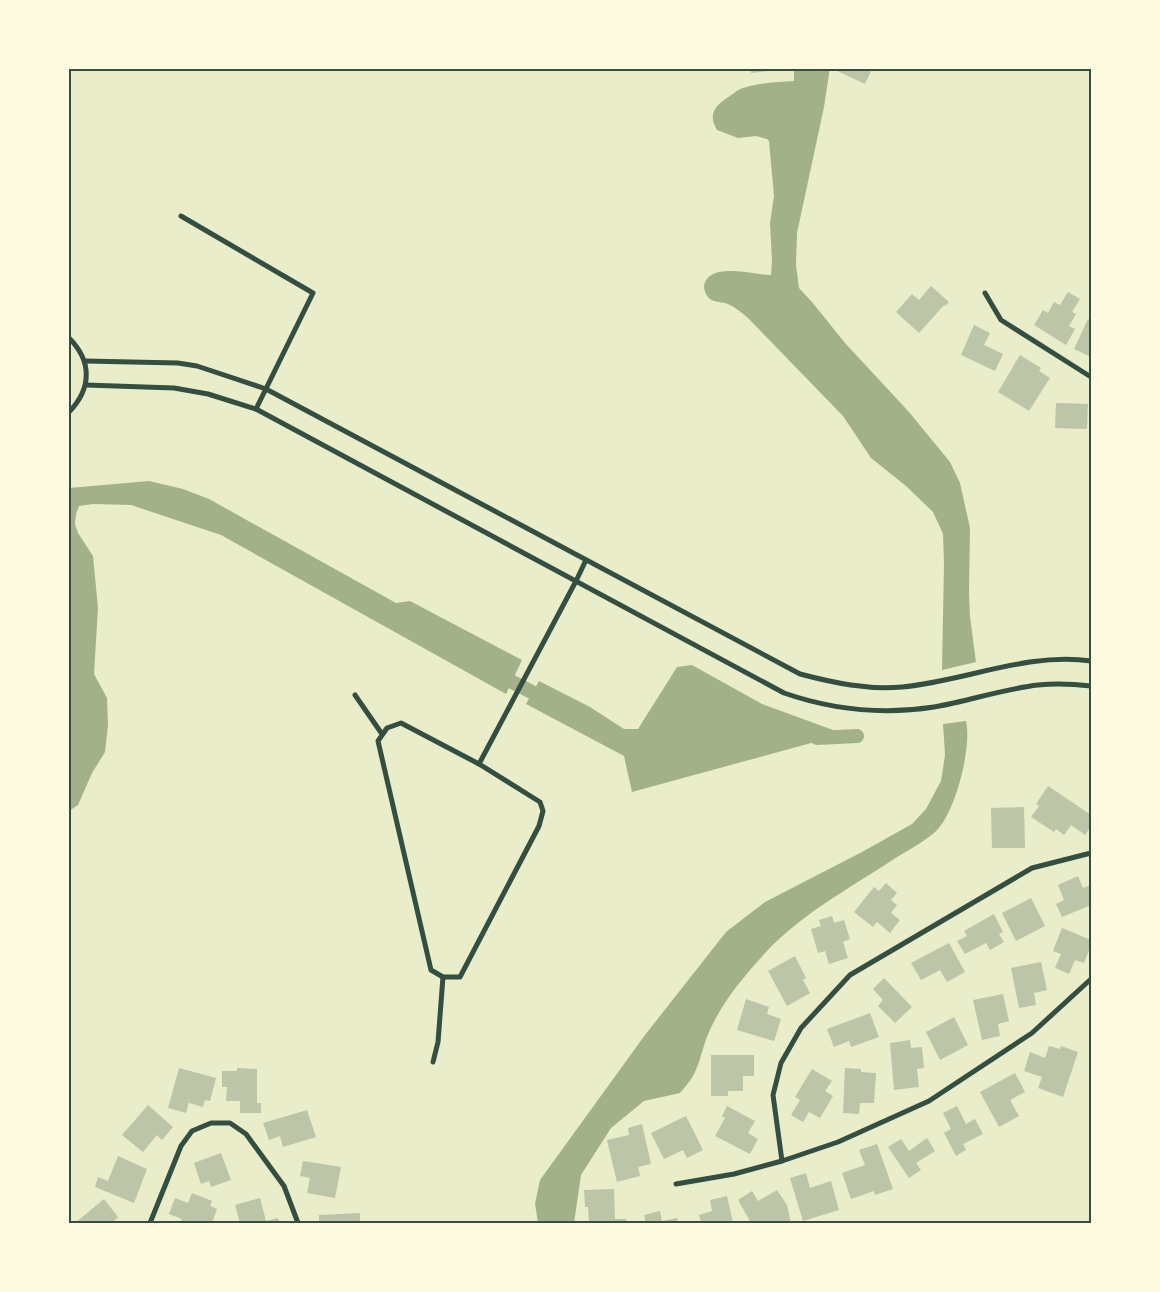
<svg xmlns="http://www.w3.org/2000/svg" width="1160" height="1292" font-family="'Public Sans',sans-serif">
  <rect width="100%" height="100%" fill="#e9edc9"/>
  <g fill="#a3b18a">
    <path d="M794,69H829V74L824,107L797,233L796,265L799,288L812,302L845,343L909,412L950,462L960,483L970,528L969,593L970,617L976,662L942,670L944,564L943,534L933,512L906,486L871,458L843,416L748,318C741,312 734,306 725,303C720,302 714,302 710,299C706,296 704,290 704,286C709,261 753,275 771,275L772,261L770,223L774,196L769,141L767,139L756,136L738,138L717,130C707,113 716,105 730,96C734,93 739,89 743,88C760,83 777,82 794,81Z"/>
    <polygon points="149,481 183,489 209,499 396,603 410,601 522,660 506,694 221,535 131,505 93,504 79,506 76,514 75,524 78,533 93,556 98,608 94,674 107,698 108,725 105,752 92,773 78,805 69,811 69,488"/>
    <polygon points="692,665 762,704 844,734 632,792 624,756 526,704 539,681 590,707 624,729 638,729 677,667"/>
    <path d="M966,721C972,747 956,809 938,829C929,839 907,851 894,859C850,888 803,913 766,952C744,976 722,1002 709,1032C703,1045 701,1059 695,1072C692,1079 685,1087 680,1093L644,1101L611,1128L581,1175L574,1223H538L535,1204L540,1180L645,1035L726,932L765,902L862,852L912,824L926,809L941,781L945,755L943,724Z"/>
  </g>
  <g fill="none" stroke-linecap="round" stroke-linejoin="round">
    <g stroke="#a3b18a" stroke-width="14">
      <polyline points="495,673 549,701"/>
      <polyline points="817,738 857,736"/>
    </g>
  </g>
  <g fill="#bcc5a7">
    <polygon points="751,69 777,69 777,70 751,73"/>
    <polygon points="833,69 872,69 865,84"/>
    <polygon points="931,286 949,302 945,306 944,305 919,333 896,312 912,294 919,300"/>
    <polygon points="1068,292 1080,299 1072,312 1076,314 1069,326 1075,329 1066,345 1034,325 1043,310 1048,313 1054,302 1060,305"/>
    <polygon points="1088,319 1091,321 1091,357 1074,349"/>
    <polygon points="974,325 990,333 984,345 1003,354 995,371 961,355"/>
    <polygon points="1020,355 1041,368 1039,371 1050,378 1029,411 998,392"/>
    <polygon points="1056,403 1088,404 1087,429 1055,428"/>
    <polygon points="1048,786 1091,815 1091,826 1085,835 1071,825 1064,835 1056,829 1054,832 1031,817 1039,806 1036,804"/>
    <polygon points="1024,807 1025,848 992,848 991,808"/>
    <polygon points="1078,876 1083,888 1091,885 1091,905 1062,917 1056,904 1064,900 1058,885"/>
    <polygon points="886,883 897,893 891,900 897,905 891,913 900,920 890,933 877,922 873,927 854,912 874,887 879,891"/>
    <polygon points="1031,898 1045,926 1016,941 1002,913"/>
    <polygon points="994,914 1003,932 999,934 1004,942 990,950 986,943 965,954 957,941 967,936 964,931"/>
    <polygon points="832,916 834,923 844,920 850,939 843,942 848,958 829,964 825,951 818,953 811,929 821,926 819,920"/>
    <polygon points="1062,928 1091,940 1091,945 1084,963 1075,960 1069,974 1055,968 1061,954 1053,951"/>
    <polygon points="949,943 965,972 947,982 940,970 921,980 911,963"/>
    <polygon points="795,956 806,978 803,980 810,993 787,1006 768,971"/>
    <polygon points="1041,962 1047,990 1034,993 1036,1005 1019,1008 1011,968"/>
    <polygon points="884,978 912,1007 895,1023 878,1006 883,1000 873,989"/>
    <polygon points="1003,994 1009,1021 998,1024 1000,1036 982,1040 973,1000"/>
    <polygon points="746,999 769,1007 767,1014 781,1019 774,1041 737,1030"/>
    <polygon points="870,1013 879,1037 851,1047 849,1041 834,1047 827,1029"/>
    <polygon points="954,1017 968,1045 940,1060 926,1032"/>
    <polygon points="910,1040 911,1048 922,1047 924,1068 917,1069 919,1087 894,1090 890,1043"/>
    <polygon points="1049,1046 1060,1049 1061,1046 1078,1052 1063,1097 1038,1088 1042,1077 1024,1071 1030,1052 1045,1058"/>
    <polygon points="711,1055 754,1055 754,1076 743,1076 743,1091 728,1091 728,1096 711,1096"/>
    <polygon points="179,1068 216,1078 210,1101 205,1100 203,1107 189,1103 190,1098 186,1113 168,1108"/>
    <polygon points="237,1068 257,1069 257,1103 261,1103 261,1113 240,1113 240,1101 226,1101 227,1087 222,1087 222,1071 237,1071"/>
    <polygon points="845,1068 861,1069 861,1072 876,1073 874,1103 860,1103 859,1114 843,1113"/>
    <polygon points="812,1069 832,1081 825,1091 833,1096 820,1118 809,1112 803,1122 791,1115 800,1100 795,1097"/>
    <polygon points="1015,1073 1025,1092 1010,1100 1019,1116 999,1127 980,1092"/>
    <polygon points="148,1105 173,1127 162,1140 157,1135 143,1152 122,1135"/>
    <polygon points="727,1106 755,1121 748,1133 758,1139 750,1154 715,1136 725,1118 722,1116"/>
    <polygon points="957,1106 966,1124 975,1119 983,1134 963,1144 966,1150 956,1156 944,1133 951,1129 943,1113"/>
    <polygon points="307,1110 316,1137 283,1147 280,1136 269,1140 263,1123"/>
    <polygon points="686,1116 703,1150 687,1158 683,1150 664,1159 651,1133"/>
    <polygon points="642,1124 651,1164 638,1167 640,1176 617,1182 607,1140 629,1135 628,1128"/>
    <polygon points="927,1138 935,1151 916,1163 921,1170 909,1178 888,1147 901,1139 909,1151"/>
    <polygon points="877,1144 893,1189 875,1195 874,1191 851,1199 842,1173 865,1165 859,1150"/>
    <polygon points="221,1153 231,1180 211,1187 209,1181 201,1184 194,1163"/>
    <polygon points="118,1156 147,1169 134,1203 95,1187 98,1177 108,1181"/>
    <polygon points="303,1161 341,1167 335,1198 307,1193 310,1178 300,1176"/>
    <polygon points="806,1173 810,1188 831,1181 839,1210 803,1221 790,1178"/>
    <polygon points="614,1189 615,1219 626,1219 627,1223 589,1223 588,1207 585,1207 584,1190"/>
    <polygon points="777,1190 787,1205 791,1223 751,1223 738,1200 752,1191 758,1201"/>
    <polygon points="192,1193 212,1201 210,1206 217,1209 212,1223 180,1223 182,1219 169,1214 175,1198 188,1203"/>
    <polygon points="727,1196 733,1223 701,1223 699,1215 712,1211 710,1200"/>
    <polygon points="260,1198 266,1221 278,1218 280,1223 240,1223 235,1205"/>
    <polygon points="104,1199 118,1217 113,1222 114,1223 75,1223"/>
    <polygon points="660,1211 662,1221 677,1218 678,1223 646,1223 644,1215"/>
    <polygon points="360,1213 360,1223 319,1223 319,1215"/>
  </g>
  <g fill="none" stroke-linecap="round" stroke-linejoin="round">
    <g stroke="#344e41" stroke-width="5">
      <polyline points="181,216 313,293 256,409"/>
      <polyline points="985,293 1001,320 1091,377"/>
      <path d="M69,338C92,361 92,388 69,412"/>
      <path d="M85,361L178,363L197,366L266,389L800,674C834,683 868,690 902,687C965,681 1027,652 1091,661"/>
      <path d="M86,385L174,388L208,394L256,409L784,693C833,710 883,715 934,707C969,701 1003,689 1038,685C1056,683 1074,684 1091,686"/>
      <polyline points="355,695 382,734"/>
      <polygon points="401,723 479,764 540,802 543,811 539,826 460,977 443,977 431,970 378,741 387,728"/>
      <polyline points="479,764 576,581 586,560"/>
      <polyline points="433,1062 438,1042 443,977"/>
      <polyline points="782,1161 773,1095 781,1063 801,1028 850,975 1032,868 1091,853"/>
      <polyline points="676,1184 734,1174 782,1161 838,1142 929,1101 1032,1033 1091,979"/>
      <polyline points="150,1223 181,1146 192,1131 211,1123 230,1123 246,1134 284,1186 298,1223"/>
    </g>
  </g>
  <rect width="1160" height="1292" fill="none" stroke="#fefae0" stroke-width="140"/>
  <rect x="70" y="70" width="1020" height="1152" fill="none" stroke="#344e41" stroke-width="2"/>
</svg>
